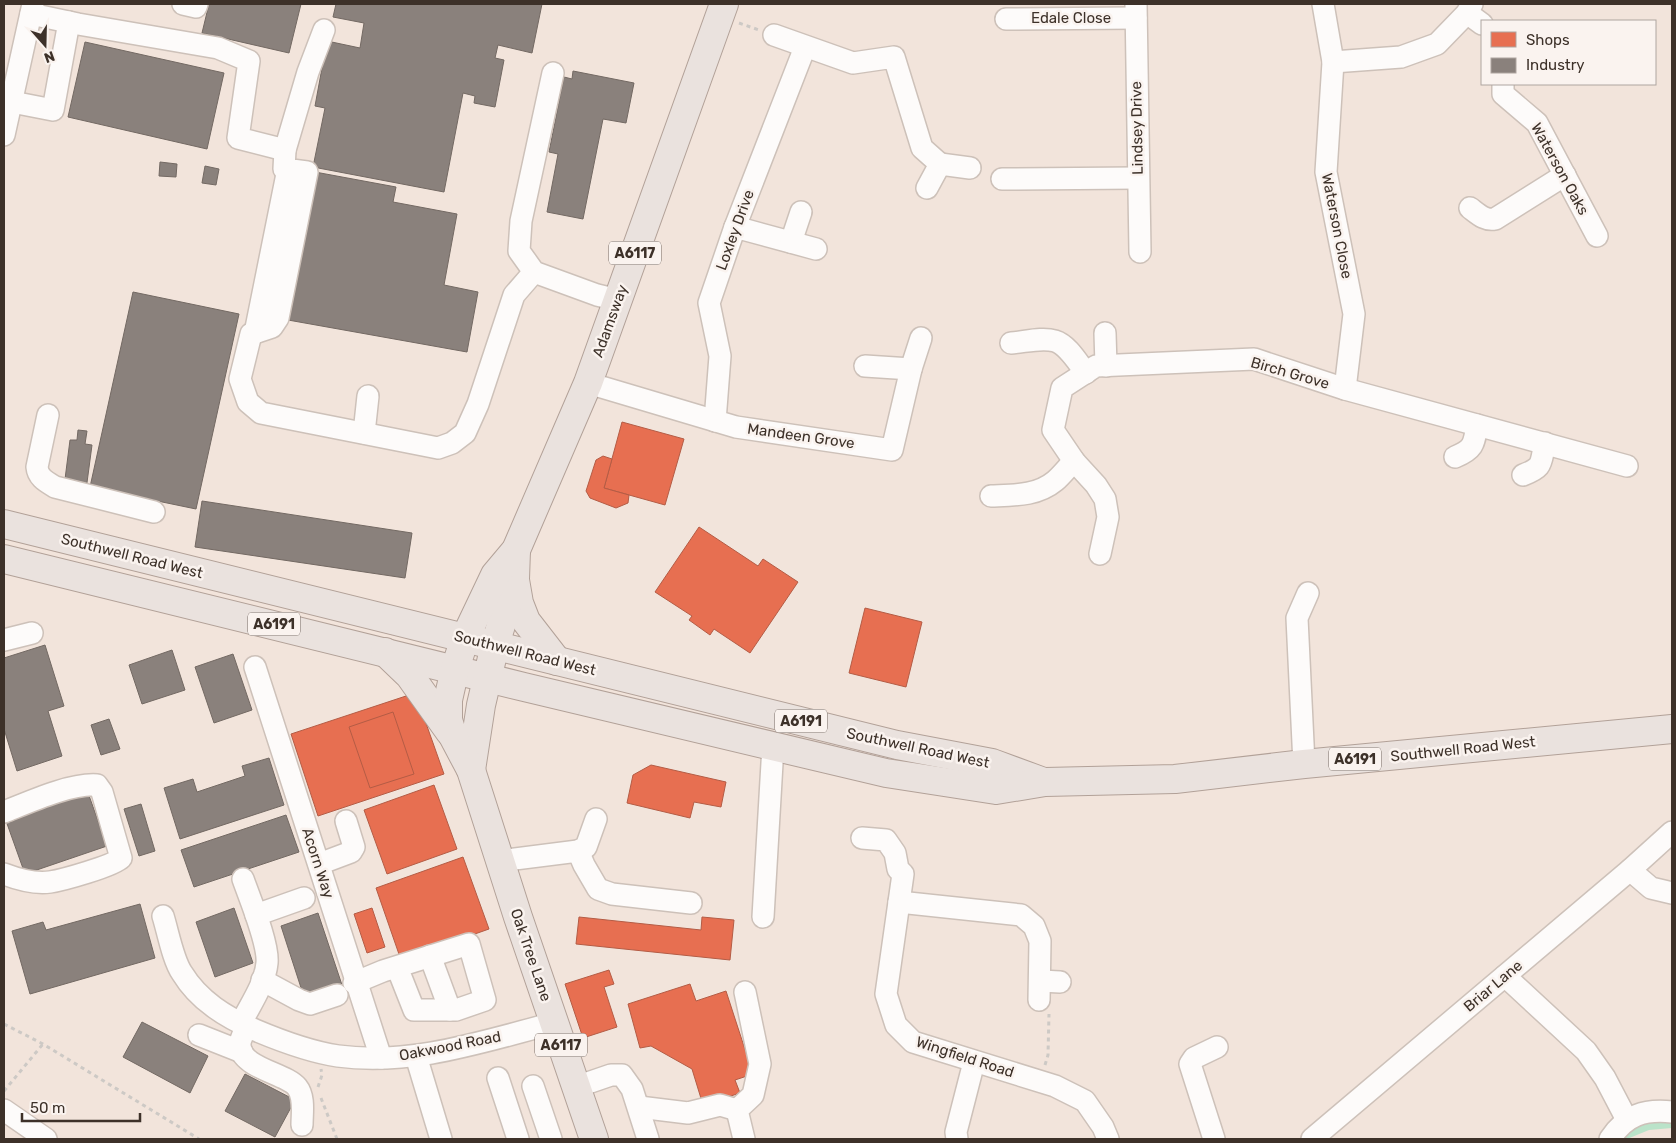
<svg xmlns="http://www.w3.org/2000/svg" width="1676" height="1143" font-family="Rubik,sans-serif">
  <rect width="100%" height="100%" fill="#f2e4db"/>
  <polygon fill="#bae3c9" points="1672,1120 1672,1128 1649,1130 1627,1139 1618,1139 1642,1122"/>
  <g fill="#e76f51" stroke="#b45c45">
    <polygon points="622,422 684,439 665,505 604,488"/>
    <polygon points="603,456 612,459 604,488 629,495 628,503 616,508 590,498 586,491 596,460"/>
    <polygon points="699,527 758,566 763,559 798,582 750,653 714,629 710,635 689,620 692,616 655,592"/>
    <polygon points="865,608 922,622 906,687 849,673"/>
    <polygon points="406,696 422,712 444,774 318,816 291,734"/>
    <polygon points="393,712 414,774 370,788 349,727"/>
    <polygon points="651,765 726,782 721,807 694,802 690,818 627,803 633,775"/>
    <polygon points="434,785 457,849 387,874 364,810"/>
    <polygon points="463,857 489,929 401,960 376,888"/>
    <polygon points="372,908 385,947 367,953 354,914"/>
    <polygon points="579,917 701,930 702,917 734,920 730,960 576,944"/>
    <polygon points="609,970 614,984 604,987 617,1027 583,1038 565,984"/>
    <polygon points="690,984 696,1001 726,991 753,1074 735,1080 740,1093 703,1105 692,1069 651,1046 640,1048 628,1004"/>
  </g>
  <g fill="#8a817c" stroke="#736963">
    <polygon points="209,4 301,4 289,53 202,33"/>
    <polygon points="336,4 542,4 532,53 498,45 495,58 504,60 495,107 474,103 475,96 463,93 444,192 313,167 325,108 315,106 327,41 360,48 364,23 333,17"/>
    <polygon points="85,42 224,73 207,149 68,117"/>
    <polygon points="573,71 634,83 626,123 603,119 583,219 547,212 558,154 549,152 564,77 572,79"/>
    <polygon points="160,162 177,164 176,177 159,176"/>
    <polygon points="205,166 219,169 216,185 202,183"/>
    <polygon points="315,172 396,187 393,202 457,214 444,285 478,292 467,352 288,320"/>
    <polygon points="133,292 239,314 196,509 90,487"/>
    <polygon points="78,430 87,431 85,444 92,445 86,490 64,487 70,440 77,440"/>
    <polygon points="202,501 412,533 405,578 195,547"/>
    <polygon points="45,645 64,706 48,711 62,756 17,771 4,729 4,658"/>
    <polygon points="172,650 185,690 142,704 129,665"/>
    <polygon points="233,654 252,710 214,723 195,667"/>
    <polygon points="109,719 120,749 101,755 91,725"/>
    <polygon points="269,758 284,805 180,839 164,788 193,779 197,792 245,776 242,766"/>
    <polygon points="87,790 107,846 25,874 5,818"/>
    <polygon points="141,804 155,851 139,856 124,809"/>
    <polygon points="286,815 299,852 194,887 181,850"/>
    <polygon points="140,904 155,958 30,994 12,931 43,922 46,930"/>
    <polygon points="234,908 253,963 215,977 196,922"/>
    <polygon points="318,913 342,985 304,997 281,926"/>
    <polygon points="142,1022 208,1056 190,1093 123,1057"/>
    <polygon points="245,1074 295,1100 275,1137 225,1111"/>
  </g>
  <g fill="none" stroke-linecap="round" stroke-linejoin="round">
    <g stroke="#cdc1b9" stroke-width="24">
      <g id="minor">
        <polyline points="183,4 196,7 197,4"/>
        <polyline points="1136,4 1140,252"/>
        <polyline points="1323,4 1333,62 1326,172 1354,314 1345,389"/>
        <polyline points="1467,13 1482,24"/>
        <polyline points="31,14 78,24 218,48 249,61 238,138 285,150 308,72 324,30"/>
        <polyline points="1006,19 1136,18"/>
        <polyline points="774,35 853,63 894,57 922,148 940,164 927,188"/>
        <polyline points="1333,62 1401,57 1437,44 1467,13 1472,4"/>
        <polyline points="553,73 521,221 519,251 534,272 597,295 618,300"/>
        <polyline points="1503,84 1503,94 1537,123 1597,236"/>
        <polyline points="12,102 53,110 69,22"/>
        <polyline points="4,135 33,4"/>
        <polyline points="285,150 284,169 307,172 278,318 272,327 251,334 240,379 248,402 261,413 438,448 452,443 465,433 478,404 514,295 534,272"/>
        <polyline points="940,164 970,168"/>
        <polyline points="1002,179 1138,178"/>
        <path d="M1470,208C1478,214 1485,221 1495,219L1565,175"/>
        <polyline points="735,227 816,249"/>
        <polyline points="791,242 801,212"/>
        <polyline points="255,333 288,169"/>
        <polyline points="1105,333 1106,366"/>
        <path d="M1011,343C1025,342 1042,337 1055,341C1068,345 1078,363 1086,373"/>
        <polyline points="911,369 921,338"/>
        <polyline points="588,383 736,427 892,450 911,369 865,366"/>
        <path d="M48,415L37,467C38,478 47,482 55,487L154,512"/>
        <polyline points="715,421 720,356 709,303 735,227 805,47"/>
        <polyline points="364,433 368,396"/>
        <path d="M1455,457C1474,449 1474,444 1477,425"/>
        <path d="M1523,475C1544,467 1540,464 1545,443"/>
        <path d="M991,496C1014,495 1037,496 1055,481C1062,475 1068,467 1074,461"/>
        <polyline points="1100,554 1108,517 1105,499 1096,485 1074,461 1053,430 1062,388 1096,366 1254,359 1345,389 1627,466"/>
        <polyline points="4,640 32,633"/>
        <polyline points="255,667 381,1058"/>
        <polyline points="1304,764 1297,618 1308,593"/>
        <path d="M4,812C29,802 71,783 97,785L102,792L121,858C113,866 63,880 50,882C36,884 17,879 4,874"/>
        <polyline points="862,838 886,840 895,853 898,869 903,874 886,994 896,1025 913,1042 1055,1086 1085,1101 1103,1127 1108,1139"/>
        <polyline points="578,851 584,865 598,889 612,894 691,903"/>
        <polyline points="499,861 578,851 586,847 596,819"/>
        <polyline points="319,864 351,852 354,847 346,821"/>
        <polyline points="1630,870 1651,888 1672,893"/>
        <polyline points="899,902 1021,915 1034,926 1040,941 1039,1000"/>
        <polyline points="256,915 304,898"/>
        <path d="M163,916C168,932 173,960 182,973C199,1001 226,1017 255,1030C281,1041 311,1052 338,1056C412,1066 484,1041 554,1023"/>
        <polyline points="763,917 773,746"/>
        <polyline points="430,956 450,1010"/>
        <polyline points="1505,976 1586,1051 1605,1078 1627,1120"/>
        <polyline points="262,980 299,1000 310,1004 337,995"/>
        <polyline points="1041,981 1060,982"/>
        <polyline points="354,983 383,971 469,944 485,1000 456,1010 414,1010 397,967"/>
        <path d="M241,1023C250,1005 265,984 267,963C269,944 250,899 243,879"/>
        <path d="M247,1026C245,1031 240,1039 240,1044C239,1068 286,1073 297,1087C305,1097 302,1113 302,1125"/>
        <polyline points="199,1035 242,1052"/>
        <polyline points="416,1056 441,1139"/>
        <polyline points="498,1078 518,1139"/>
        <polyline points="533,1086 551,1139"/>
        <polyline points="576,1087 611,1075 622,1075 632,1089 648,1139"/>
        <polyline points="639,1107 688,1113 720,1105 737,1110"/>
        <polyline points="4,1110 46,1139"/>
        <polyline points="744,1139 737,1110 753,1095 760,1064 745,992"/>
        <polyline points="957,1139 956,1132 974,1062"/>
        <polyline points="1214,1139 1190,1064 1194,1058 1217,1047"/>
        <polyline points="1312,1139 1630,870 1672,832"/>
        <path d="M1610,1139C1626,1115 1644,1109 1672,1112"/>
      </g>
    </g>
    <g stroke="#b2a198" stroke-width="30">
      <g id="major">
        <polyline points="4,524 897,745 992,763 1041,781"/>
        <polyline points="4,559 524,687 886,773 996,790 1045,782 1175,779 1304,764 1672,729"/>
        <polyline points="515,580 519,603 526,621 557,661"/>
        <polyline points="385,652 410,676 450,732"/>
        <polyline points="471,770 481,705 495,645 515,579 516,550"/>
        <polyline points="594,1139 518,917 471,770 453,736 448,720 448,700 455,669 465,638 495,575 516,550 588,383 724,4"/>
      </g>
    </g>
    <g stroke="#cdc9c5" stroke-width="3" stroke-dasharray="4 4" stroke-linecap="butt">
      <polyline points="739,23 759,30"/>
      <polyline points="4,1024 43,1044 199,1139"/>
      <polyline points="1045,1065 1048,1055 1049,1014"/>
      <polyline points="318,1087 322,1075 321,1069"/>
      <polyline points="4,1091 43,1044"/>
      <polyline points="321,1098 337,1139"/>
    </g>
    <use href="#minor" stroke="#fdfbfa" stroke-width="21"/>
    <use href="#major" stroke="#eae2de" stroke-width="28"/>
  </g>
  <g text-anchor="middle" stroke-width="5" stroke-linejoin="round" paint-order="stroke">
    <g fill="#faf3ef" stroke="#766b64" stroke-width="1">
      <rect x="609" y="241.5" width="52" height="23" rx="4"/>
      <rect x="248" y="612.5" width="52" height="23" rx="4"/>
      <rect x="775" y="709.5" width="52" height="23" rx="4"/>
      <rect x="1329" y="747.5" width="52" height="23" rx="4"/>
      <rect x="535" y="1033.5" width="52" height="23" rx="4"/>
    </g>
    <g font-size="14" font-weight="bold" fill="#3d3129">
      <text x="635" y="258">A6117</text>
      <text x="274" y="629">A6191</text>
      <text x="801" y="726">A6191</text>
      <text x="1355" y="764">A6191</text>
      <text x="561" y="1050">A6117</text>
    </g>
    <g font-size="15" fill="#3d3129" stroke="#faf3ef">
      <text x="1071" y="23">Edale Close</text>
      <text transform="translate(1137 128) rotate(-91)" y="5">Lindsey Drive</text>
      <text transform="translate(1560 169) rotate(61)" y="5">Waterson Oaks</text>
      <text transform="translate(1337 226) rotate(79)" y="5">Waterson Close</text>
      <text transform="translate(735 230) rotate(-70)" y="5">Loxley Drive</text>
      <text transform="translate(610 321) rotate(-70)" y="5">Adamsway</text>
      <text transform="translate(1290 373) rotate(16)" y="5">Birch Grove</text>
      <text transform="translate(801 436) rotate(8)" y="5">Mandeen Grove</text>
      <text transform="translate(132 556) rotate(14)" y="5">Southwell Road West</text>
      <text transform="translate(525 653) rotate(14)" y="5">Southwell Road West</text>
      <text transform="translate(918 748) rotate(12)" y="5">Southwell Road West</text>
      <text transform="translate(1463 749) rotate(-6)" y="5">Southwell Road West</text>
      <text transform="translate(318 863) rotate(72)" y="5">Acorn Way</text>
      <text transform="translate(531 955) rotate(71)" y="5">Oak Tree Lane</text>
      <text transform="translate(1493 986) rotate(-40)" y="5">Briar Lane</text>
      <text transform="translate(450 1046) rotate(-11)" y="5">Oakwood Road</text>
      <text transform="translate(965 1057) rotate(18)" y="5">Wingfield Road</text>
    </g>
  </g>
  <rect width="1676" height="1143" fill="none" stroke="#3d3129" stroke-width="10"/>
  <rect x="1481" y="20" width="175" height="65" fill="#faf3ef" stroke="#aea5a0"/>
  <rect x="1491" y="32" width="25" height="15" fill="#e76f51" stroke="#aea5a0"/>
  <text x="1526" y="45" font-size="15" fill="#3d3129">Shops</text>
  <rect x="1491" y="58" width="25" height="15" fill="#8a817c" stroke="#aea5a0"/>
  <text x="1526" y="70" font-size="15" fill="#3d3129">Industry</text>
  <g transform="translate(45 45) rotate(160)" stroke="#faf3ef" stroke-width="4" paint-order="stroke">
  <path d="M0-4L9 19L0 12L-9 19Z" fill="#3d3129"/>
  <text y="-8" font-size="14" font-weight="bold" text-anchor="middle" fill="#3d3129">N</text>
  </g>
  <path d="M22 1113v8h118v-8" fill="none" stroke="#3d3129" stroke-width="2.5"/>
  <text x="30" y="1113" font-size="15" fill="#3d3129" stroke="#faf3ef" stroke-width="4" paint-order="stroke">50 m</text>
</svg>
